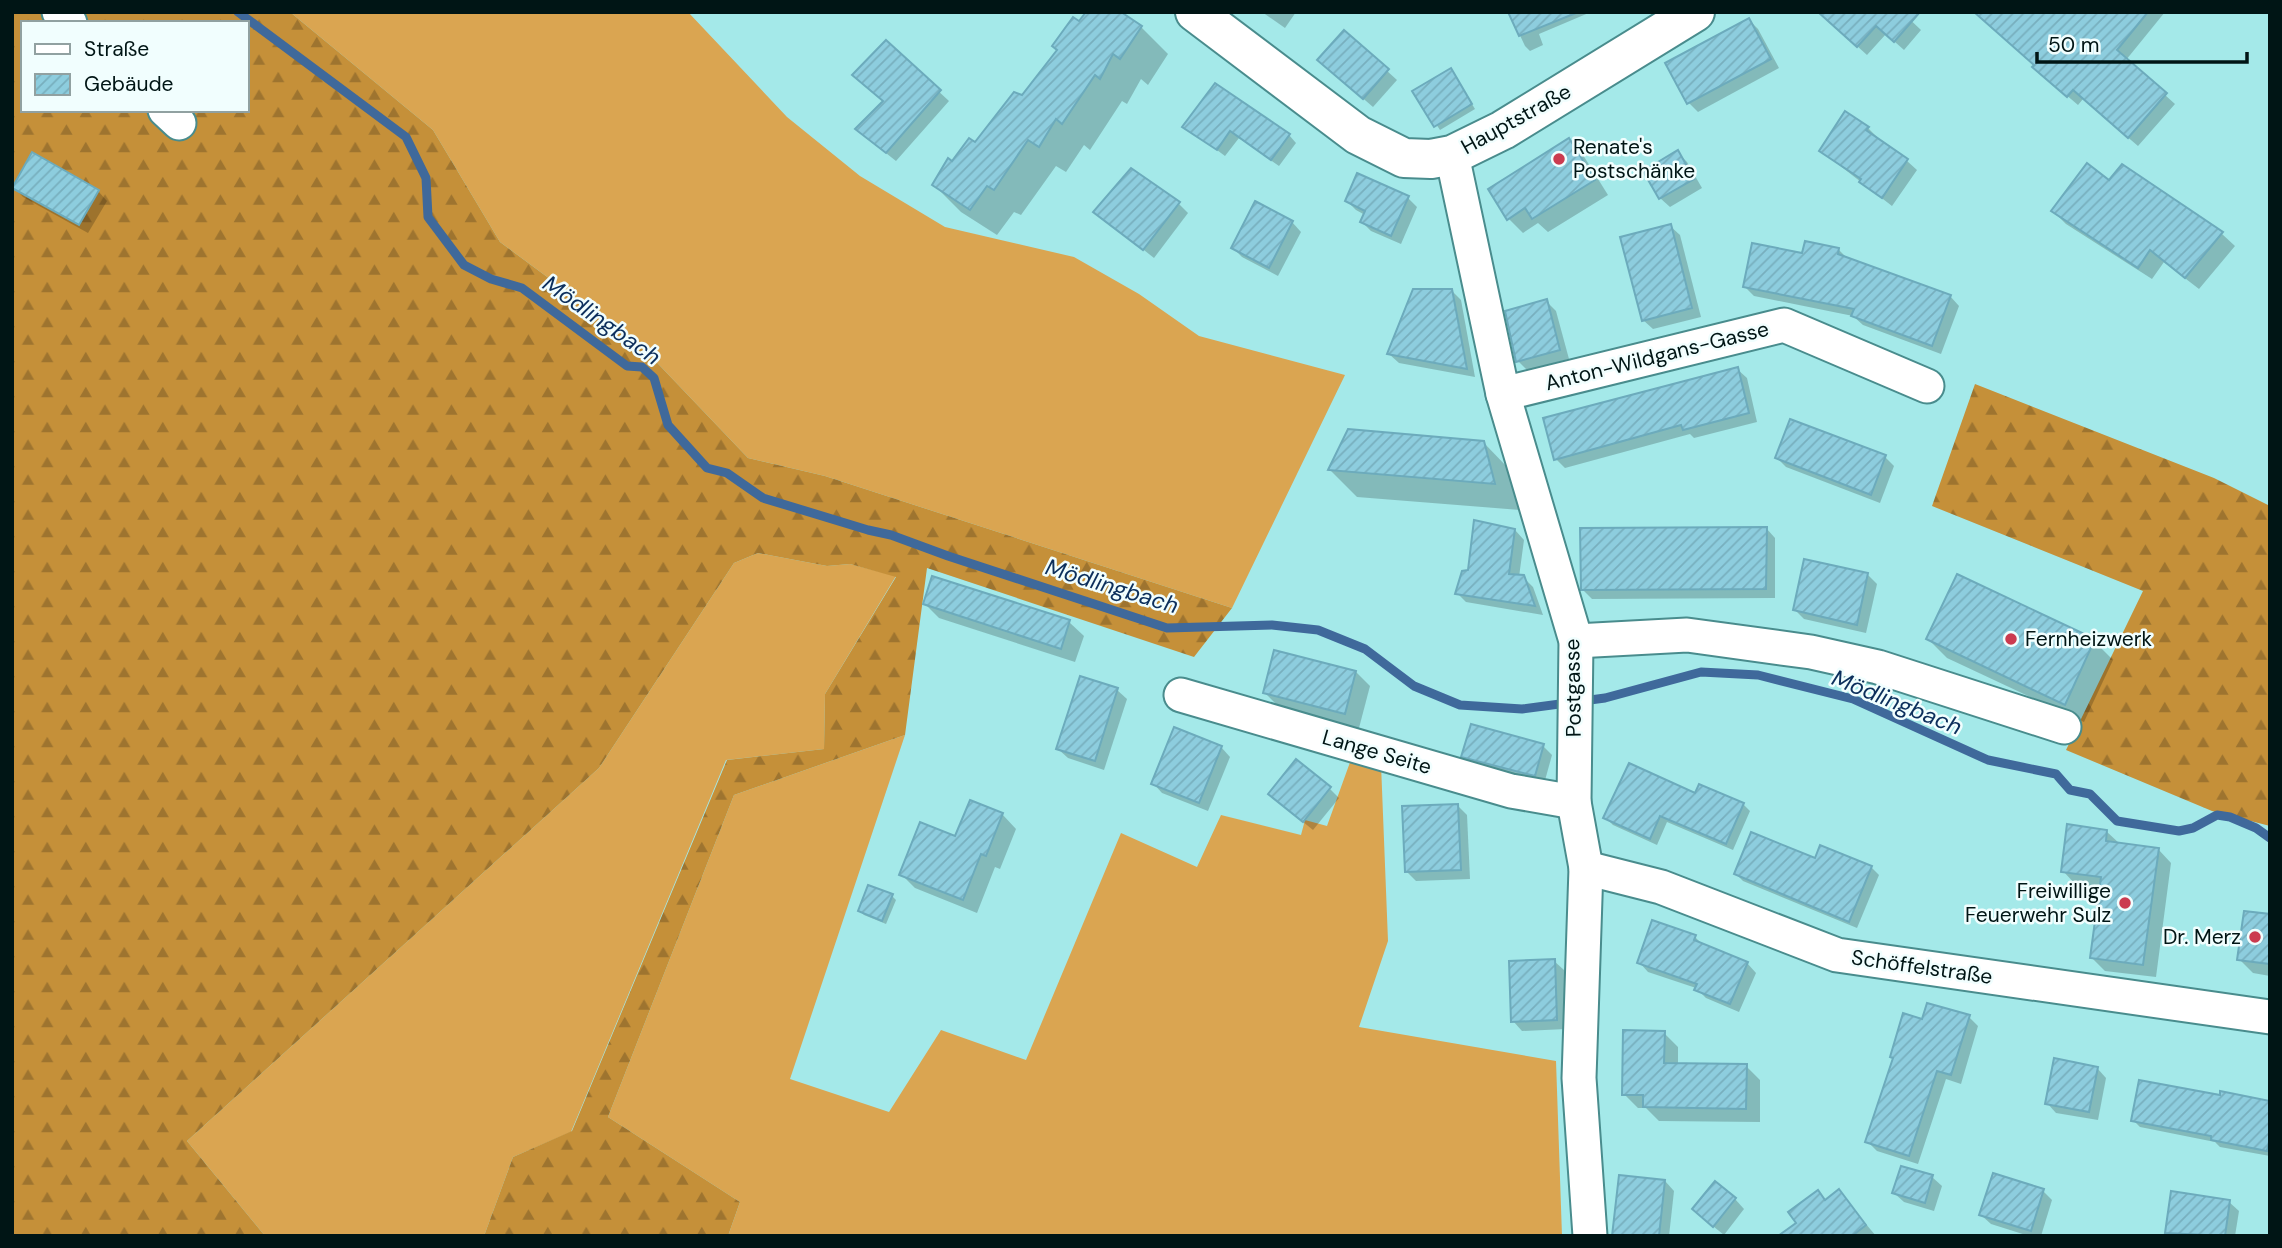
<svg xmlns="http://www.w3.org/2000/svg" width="2282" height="1248" font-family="'DM Sans',sans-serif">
  <defs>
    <pattern id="forest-firs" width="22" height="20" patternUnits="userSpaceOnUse" patternTransform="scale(1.75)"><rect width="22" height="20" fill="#c59039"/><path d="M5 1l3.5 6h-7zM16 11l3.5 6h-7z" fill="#9e742f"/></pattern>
    <pattern id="building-hatch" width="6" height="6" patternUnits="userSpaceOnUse" patternTransform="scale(1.75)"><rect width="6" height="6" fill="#8dcdde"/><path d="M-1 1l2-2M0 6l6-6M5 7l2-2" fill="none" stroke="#78afbe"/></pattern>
  </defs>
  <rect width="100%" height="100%" fill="#a4e9e9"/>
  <g fill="#daa551">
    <polygon points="290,12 688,12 787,117 860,176 945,227 1074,257 1139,294 1199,336 1345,375 1232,608 825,476 748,458 643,348 500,242 433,130"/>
    <polygon points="758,553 827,566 850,564 896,576 825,694 824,749 726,760 571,1132 513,1157 484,1236 265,1236 187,1141 599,768 734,563"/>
    <polygon points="905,735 790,1079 889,1112 941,1030 1026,1060 1121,833 1197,867 1221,815 1301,835 1305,820 1327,826 1353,754 1381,764 1388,941 1359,1027 1556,1061 1562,1236 728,1236 740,1202 608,1117 734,795"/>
  </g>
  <g fill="url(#forest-firs)" fill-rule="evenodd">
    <path d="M12,12H290L433,130L500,242L643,348L748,458L825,476L1232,608L1194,657L927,568L905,735L734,795L608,1117L740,1202L728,1236H484L513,1157L572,1131L727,760L824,749L825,694L896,577L850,564L827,566L758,553L734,563L599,768L187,1141L265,1236H12ZM23,23H247V110H23Z"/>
    <polygon points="1975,384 2214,478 2270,506 2270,826 2212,811 2066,750 2143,591 1932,506"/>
  </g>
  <g fill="#0003">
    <polygon points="1118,12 1141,27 1168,54 1148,85 1141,79 1127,104 1122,101 1090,150 1084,145 1066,172 1056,166 1021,215 1014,212 997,235 961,212 934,185 953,163 1023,97 1080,23"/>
    <polygon points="1262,12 1296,12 1285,28"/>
    <polygon points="1509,12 1591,12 1539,34 1543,45 1530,51 1525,46"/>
    <polygon points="1902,12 1921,30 1904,50 1886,34 1867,55 1834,25"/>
    <polygon points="2081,12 2165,12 2126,60 2175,104 2138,146 2083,99 2078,105 2044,76"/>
    <polygon points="1749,20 1758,29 1779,68 1698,112 1689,103"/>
    <polygon points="1344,32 1397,80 1373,107 1329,69"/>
    <polygon points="886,43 949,101 896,161 867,138 885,102"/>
    <polygon points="1454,75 1475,109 1440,130 1415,92"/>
    <polygon points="1185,126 1289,135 1296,143 1279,166 1239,138 1225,156"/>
    <polygon points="1868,128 1877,137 1876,139 1907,161 1917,170 1892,206 1821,151"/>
    <polygon points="1569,140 1583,155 1608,195 1548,232 1538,223 1523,233 1509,219"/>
    <polygon points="1678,153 1687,162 1702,188 1670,207 1660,198"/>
    <polygon points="2109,183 2190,211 2222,234 2235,246 2199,289 2164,262 2152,279 2066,224 2053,211"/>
    <polygon points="14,187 98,191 107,201 88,233 23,197"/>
    <polygon points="1408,198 1417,207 1401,244 1371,231 1362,222 1365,215 1356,210 1347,201"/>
    <polygon points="1178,203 1188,213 1154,258 1096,212"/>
    <polygon points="1292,222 1301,232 1278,276 1242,257 1233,248"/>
    <polygon points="1670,226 1680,235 1701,317 1653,329 1643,320"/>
    <polygon points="1838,249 1848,259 1950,296 1959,306 1941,354 1863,325 1853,316 1754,296 1745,287 1804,255"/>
    <polygon points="1452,291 1461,300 1475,377 1399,363 1389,354"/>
    <polygon points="1546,301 1556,311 1569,359 1527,370 1518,361"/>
    <polygon points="1737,369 1747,378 1757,422 1694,438 1690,434 1565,468 1556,459"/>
    <polygon points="1483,442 1510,470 1520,510 1357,497 1330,470"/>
    <polygon points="1885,457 1894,466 1880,503 1786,467 1777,458"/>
    <polygon points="1766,528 1775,538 1775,598 1592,599 1583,590"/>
    <polygon points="1515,530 1524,540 1519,577 1523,577 1533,587 1543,615 1466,602 1457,593 1469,572"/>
    <polygon points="1867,574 1877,584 1866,633 1804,619 1795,610"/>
    <polygon points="1958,577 2094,641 2113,660 2084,722 1947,658 1928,639"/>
    <polygon points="925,604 1069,622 1084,636 1075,662 939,618"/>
    <polygon points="1356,672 1370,686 1359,728 1279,707 1265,693"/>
    <polygon points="1117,690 1127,699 1104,770 1068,758 1058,749"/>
    <polygon points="1543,746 1552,755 1544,784 1473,765 1463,756"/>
    <polygon points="1221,747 1230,757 1208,811 1162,793 1153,783"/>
    <polygon points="1330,789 1339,798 1313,830 1280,803"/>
    <polygon points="1696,795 1743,804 1750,811 1733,850 1667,822 1657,845 1613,825 1606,818"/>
    <polygon points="1458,806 1467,815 1470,879 1416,881 1407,872"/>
    <polygon points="1002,814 1016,829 1000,869 995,867 977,913 915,888 901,874 956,839"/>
    <polygon points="2106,831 2120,844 2158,849 2171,863 2156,977 2105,971 2092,958 2101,888 2076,885 2063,871"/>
    <polygon points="1816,860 1871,867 1879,875 1857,928 1743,881 1736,874"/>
    <polygon points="892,896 896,900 886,924 864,915 860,911"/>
    <polygon points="2270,916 2270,976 2253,973 2239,959"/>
    <polygon points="1695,937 1704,946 1747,963 1756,973 1739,1012 1706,998 1696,988 1648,972 1639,962"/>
    <polygon points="1554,961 1564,970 1566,1029 1522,1031 1513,1021"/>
    <polygon points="1969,1017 1978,1026 1961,1084 1946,1079 1918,1164 1877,1151 1867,1141 1923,1021"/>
    <polygon points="1664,1033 1678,1047 1678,1065 1746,1066 1760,1080 1760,1122 1659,1121 1646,1108 1638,1108 1624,1094"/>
    <polygon points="2097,1068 2106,1078 2098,1120 2056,1113 2047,1103"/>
    <polygon points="2221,1097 2270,1103 2270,1156 2220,1147 2215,1142 2140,1127 2133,1120"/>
    <polygon points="1932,1177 1942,1186 1934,1211 1904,1202 1894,1193"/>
    <polygon points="1665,1181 1674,1191 1669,1236 1614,1236"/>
    <polygon points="2043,1191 2052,1200 2041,1236 2029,1236 1991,1224 1981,1215"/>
    <polygon points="1818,1192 1827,1201 1839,1192 1876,1236 1785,1236 1799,1223"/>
    <polygon points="1735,1199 1744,1209 1724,1235 1703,1218"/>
    <polygon points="2229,1202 2239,1211 2235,1236 2170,1236 2167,1233"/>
  </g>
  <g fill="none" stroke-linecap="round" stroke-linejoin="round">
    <polyline stroke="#3f699b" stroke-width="9" points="238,12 406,137 426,178 428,217 464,265 491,279 522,288 627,366 642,367 654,378 668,425 707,468 727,473 763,498 868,530 891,535 948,556 1167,628 1272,625 1318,630 1365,649 1414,686 1460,705 1522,709 1605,698 1701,672 1758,675 1853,699 1988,760 2056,774 2070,790 2090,794 2117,821 2179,831 2193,828 2217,815 2230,817 2256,828 2270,838"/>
  </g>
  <g fill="url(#building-hatch)" stroke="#6cabbc" stroke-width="2">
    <polygon points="1086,12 1121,12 1142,26 1120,59 1113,54 1100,79 1095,75 1062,124 1056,119 1039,147 1028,140 994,190 987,186 970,210 932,185 948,158 952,161 969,138 975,142 1014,92 1022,95 1057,50 1052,46 1073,17 1079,21"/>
    <polygon points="1508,12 1576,12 1576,13 1519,36"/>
    <polygon points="1818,12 1920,12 1894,42 1876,26 1857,47"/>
    <polygon points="1974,12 2148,12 2117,50 2167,93 2128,138 2073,90 2067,97 2032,67 2034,65"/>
    <polygon points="1749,18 1771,59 1687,104 1665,63"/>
    <polygon points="1344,30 1389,69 1363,99 1317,60"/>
    <polygon points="886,40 941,90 886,153 855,129 883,101 852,75"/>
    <polygon points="1451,68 1472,104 1434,127 1412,91"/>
    <polygon points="1215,83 1290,134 1271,160 1230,131 1217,150 1182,127"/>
    <polygon points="1845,111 1869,127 1866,130 1908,159 1882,198 1859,182 1861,179 1819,151"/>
    <polygon points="1569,138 1595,180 1532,219 1525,208 1507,220 1488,189"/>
    <polygon points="1678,150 1694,179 1659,199 1643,171"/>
    <polygon points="32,152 99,190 79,225 12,188"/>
    <polygon points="2087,163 2109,180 2122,164 2223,232 2185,278 2150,250 2138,268 2051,211"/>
    <polygon points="1131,168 1180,202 1143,250 1093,212"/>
    <polygon points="1357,173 1409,196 1391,236 1360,222 1365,211 1345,201"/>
    <polygon points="1255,201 1293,221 1269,268 1231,248"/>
    <polygon points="1671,224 1692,308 1642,321 1620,237"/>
    <polygon points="1805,241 1839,248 1838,254 1951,295 1932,346 1851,316 1854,309 1743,287 1752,243 1802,253"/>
    <polygon points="1413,289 1452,289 1467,369 1387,354"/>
    <polygon points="1547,299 1560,350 1516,362 1505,311"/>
    <polygon points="1738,367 1749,413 1683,430 1681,425 1554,460 1543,418"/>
    <polygon points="1790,419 1886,455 1871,495 1775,458"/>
    <polygon points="1348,429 1484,441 1495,484 1328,470"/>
    <polygon points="1474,520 1515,529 1509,574 1524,575 1535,606 1455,594 1462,571 1468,570"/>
    <polygon points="1767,527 1766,589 1581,590 1580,528"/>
    <polygon points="1804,559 1868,573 1857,625 1793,610"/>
    <polygon points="1957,574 2095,639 2065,705 1926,639"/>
    <polygon points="932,576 1070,620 1061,649 923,604"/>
    <polygon points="1274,650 1356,671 1345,714 1263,693"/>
    <polygon points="1080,676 1118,688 1095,761 1056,749"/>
    <polygon points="1471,724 1544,744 1535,776 1461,757"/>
    <polygon points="1174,727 1222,746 1199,803 1151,784"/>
    <polygon points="1296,759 1331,787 1303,822 1268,794"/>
    <polygon points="1629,763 1695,793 1699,784 1744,803 1726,844 1660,816 1650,839 1603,818"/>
    <polygon points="970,800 1003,813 986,856 981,854 963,900 899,875 920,822 955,836"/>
    <polygon points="1458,804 1461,870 1405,872 1402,806"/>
    <polygon points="2067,824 2107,830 2106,841 2159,848 2143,965 2090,958 2101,877 2061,872"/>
    <polygon points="1751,832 1815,858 1820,845 1872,866 1849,922 1734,874"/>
    <polygon points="868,885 893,894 882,921 858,911"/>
    <polygon points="2244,911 2270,914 2270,964 2237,960"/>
    <polygon points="1652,920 1696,935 1694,940 1748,962 1730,1004 1694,990 1697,984 1637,963"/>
    <polygon points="1555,959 1557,1020 1511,1022 1509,961"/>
    <polygon points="1927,1003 1970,1015 1951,1075 1937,1071 1909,1156 1865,1142 1893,1058 1890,1057 1903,1013 1922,1019"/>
    <polygon points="1623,1030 1665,1031 1664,1063 1747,1064 1746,1109 1643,1107 1643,1095 1622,1095"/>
    <polygon points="2054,1058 2098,1067 2089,1112 2045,1104"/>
    <polygon points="2139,1080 2220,1095 2220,1091 2270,1101 2270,1137 2267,1151 2211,1140 2211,1136 2131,1121"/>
    <polygon points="1901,1166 1933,1175 1925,1203 1892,1193"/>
    <polygon points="1993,1173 2044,1189 2031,1231 1979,1215"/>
    <polygon points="1619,1175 1665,1180 1659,1236 1612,1236"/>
    <polygon points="1715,1181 1736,1198 1713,1227 1692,1209"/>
    <polygon points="1839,1189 1866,1225 1852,1236 1778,1236 1796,1223 1788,1212 1818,1190 1825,1200"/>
    <polygon points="2171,1191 2230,1200 2225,1236 2165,1233"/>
  </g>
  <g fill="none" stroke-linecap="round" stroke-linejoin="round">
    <g stroke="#498c8d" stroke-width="37">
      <g id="street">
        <polyline points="59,12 70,23"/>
        <polyline points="165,110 179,123"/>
        <polyline points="1452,155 1503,394 1576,641 1574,802 1586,868 1579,1078 1590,1236"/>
        <polyline points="1503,394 1784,325 1927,386"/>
        <polyline points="1576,641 1687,635 1811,652 1878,667 2064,727"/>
        <polyline points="1181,695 1511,791 1574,802"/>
        <polyline points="1586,868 1661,887 1837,955 2270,1017"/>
      </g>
    </g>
    <g stroke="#498c8d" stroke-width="42">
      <polyline id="secondary" points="1195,12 1358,135 1404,158 1431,159 1452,155 1503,130 1695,12"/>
    </g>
    <use href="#street" stroke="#fff" stroke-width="33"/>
    <use href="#secondary" stroke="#fff" stroke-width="38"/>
  </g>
  <g fill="#cb3b50" stroke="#f1fefe" stroke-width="2.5">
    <circle cx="1559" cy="159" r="7"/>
    <circle cx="2011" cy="639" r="7"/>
    <circle cx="2125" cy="903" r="7"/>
    <circle cx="2255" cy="937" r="7"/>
  </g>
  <g text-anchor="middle" stroke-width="5" stroke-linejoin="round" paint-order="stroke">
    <g font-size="21" fill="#001515" stroke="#f1fefe">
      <text transform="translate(1516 119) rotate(-29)" y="7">Hauptstraße</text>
      <text transform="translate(1657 356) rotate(-14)" y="7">Anton-Wildgans-Gasse</text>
      <text transform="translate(1573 688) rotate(-91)" y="7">Postgasse</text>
      <text transform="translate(1377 752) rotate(16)" y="7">Lange Seite</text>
      <text transform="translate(1922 967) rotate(8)" y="7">Schöffelstraße</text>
    </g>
    <g font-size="21" fill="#001515" stroke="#f1fefe" text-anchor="start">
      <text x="1573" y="154">Renate's<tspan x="1573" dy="24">Postschänke</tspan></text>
      <text x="2025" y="646">Fernheizwerk</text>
      <text x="2111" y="898" text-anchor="end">Freiwillige<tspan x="2111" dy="24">Feuerwehr Sulz</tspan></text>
      <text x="2241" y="944" text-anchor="end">Dr. Merz</text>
    </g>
    <g font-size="23" font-style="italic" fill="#0c2f5c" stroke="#f1fefe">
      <text transform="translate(602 320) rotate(35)" y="8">Mödlingbach</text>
      <text transform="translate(1112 586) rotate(17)" y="8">Mödlingbach</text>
      <text transform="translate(1897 702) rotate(22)" y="8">Mödlingbach</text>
    </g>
  </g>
  <rect width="2282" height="1248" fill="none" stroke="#001515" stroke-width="28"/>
  <rect x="21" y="21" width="228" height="91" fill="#f1fefe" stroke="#91a1a1" stroke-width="2"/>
  <rect x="35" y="44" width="35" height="10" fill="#ffffff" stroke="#91a1a1" stroke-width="2"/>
  <text x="84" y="56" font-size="21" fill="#001515">Straße</text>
  <rect x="35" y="74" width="35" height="21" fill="url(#building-hatch)" stroke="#91a1a1" stroke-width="2"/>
  <text x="84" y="91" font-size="21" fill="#001515">Gebäude</text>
  <path d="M2037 52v10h210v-10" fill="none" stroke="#001515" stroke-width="3.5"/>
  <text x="2048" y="52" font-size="21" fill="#001515" stroke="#f1fefe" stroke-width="5" paint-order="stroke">50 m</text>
</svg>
